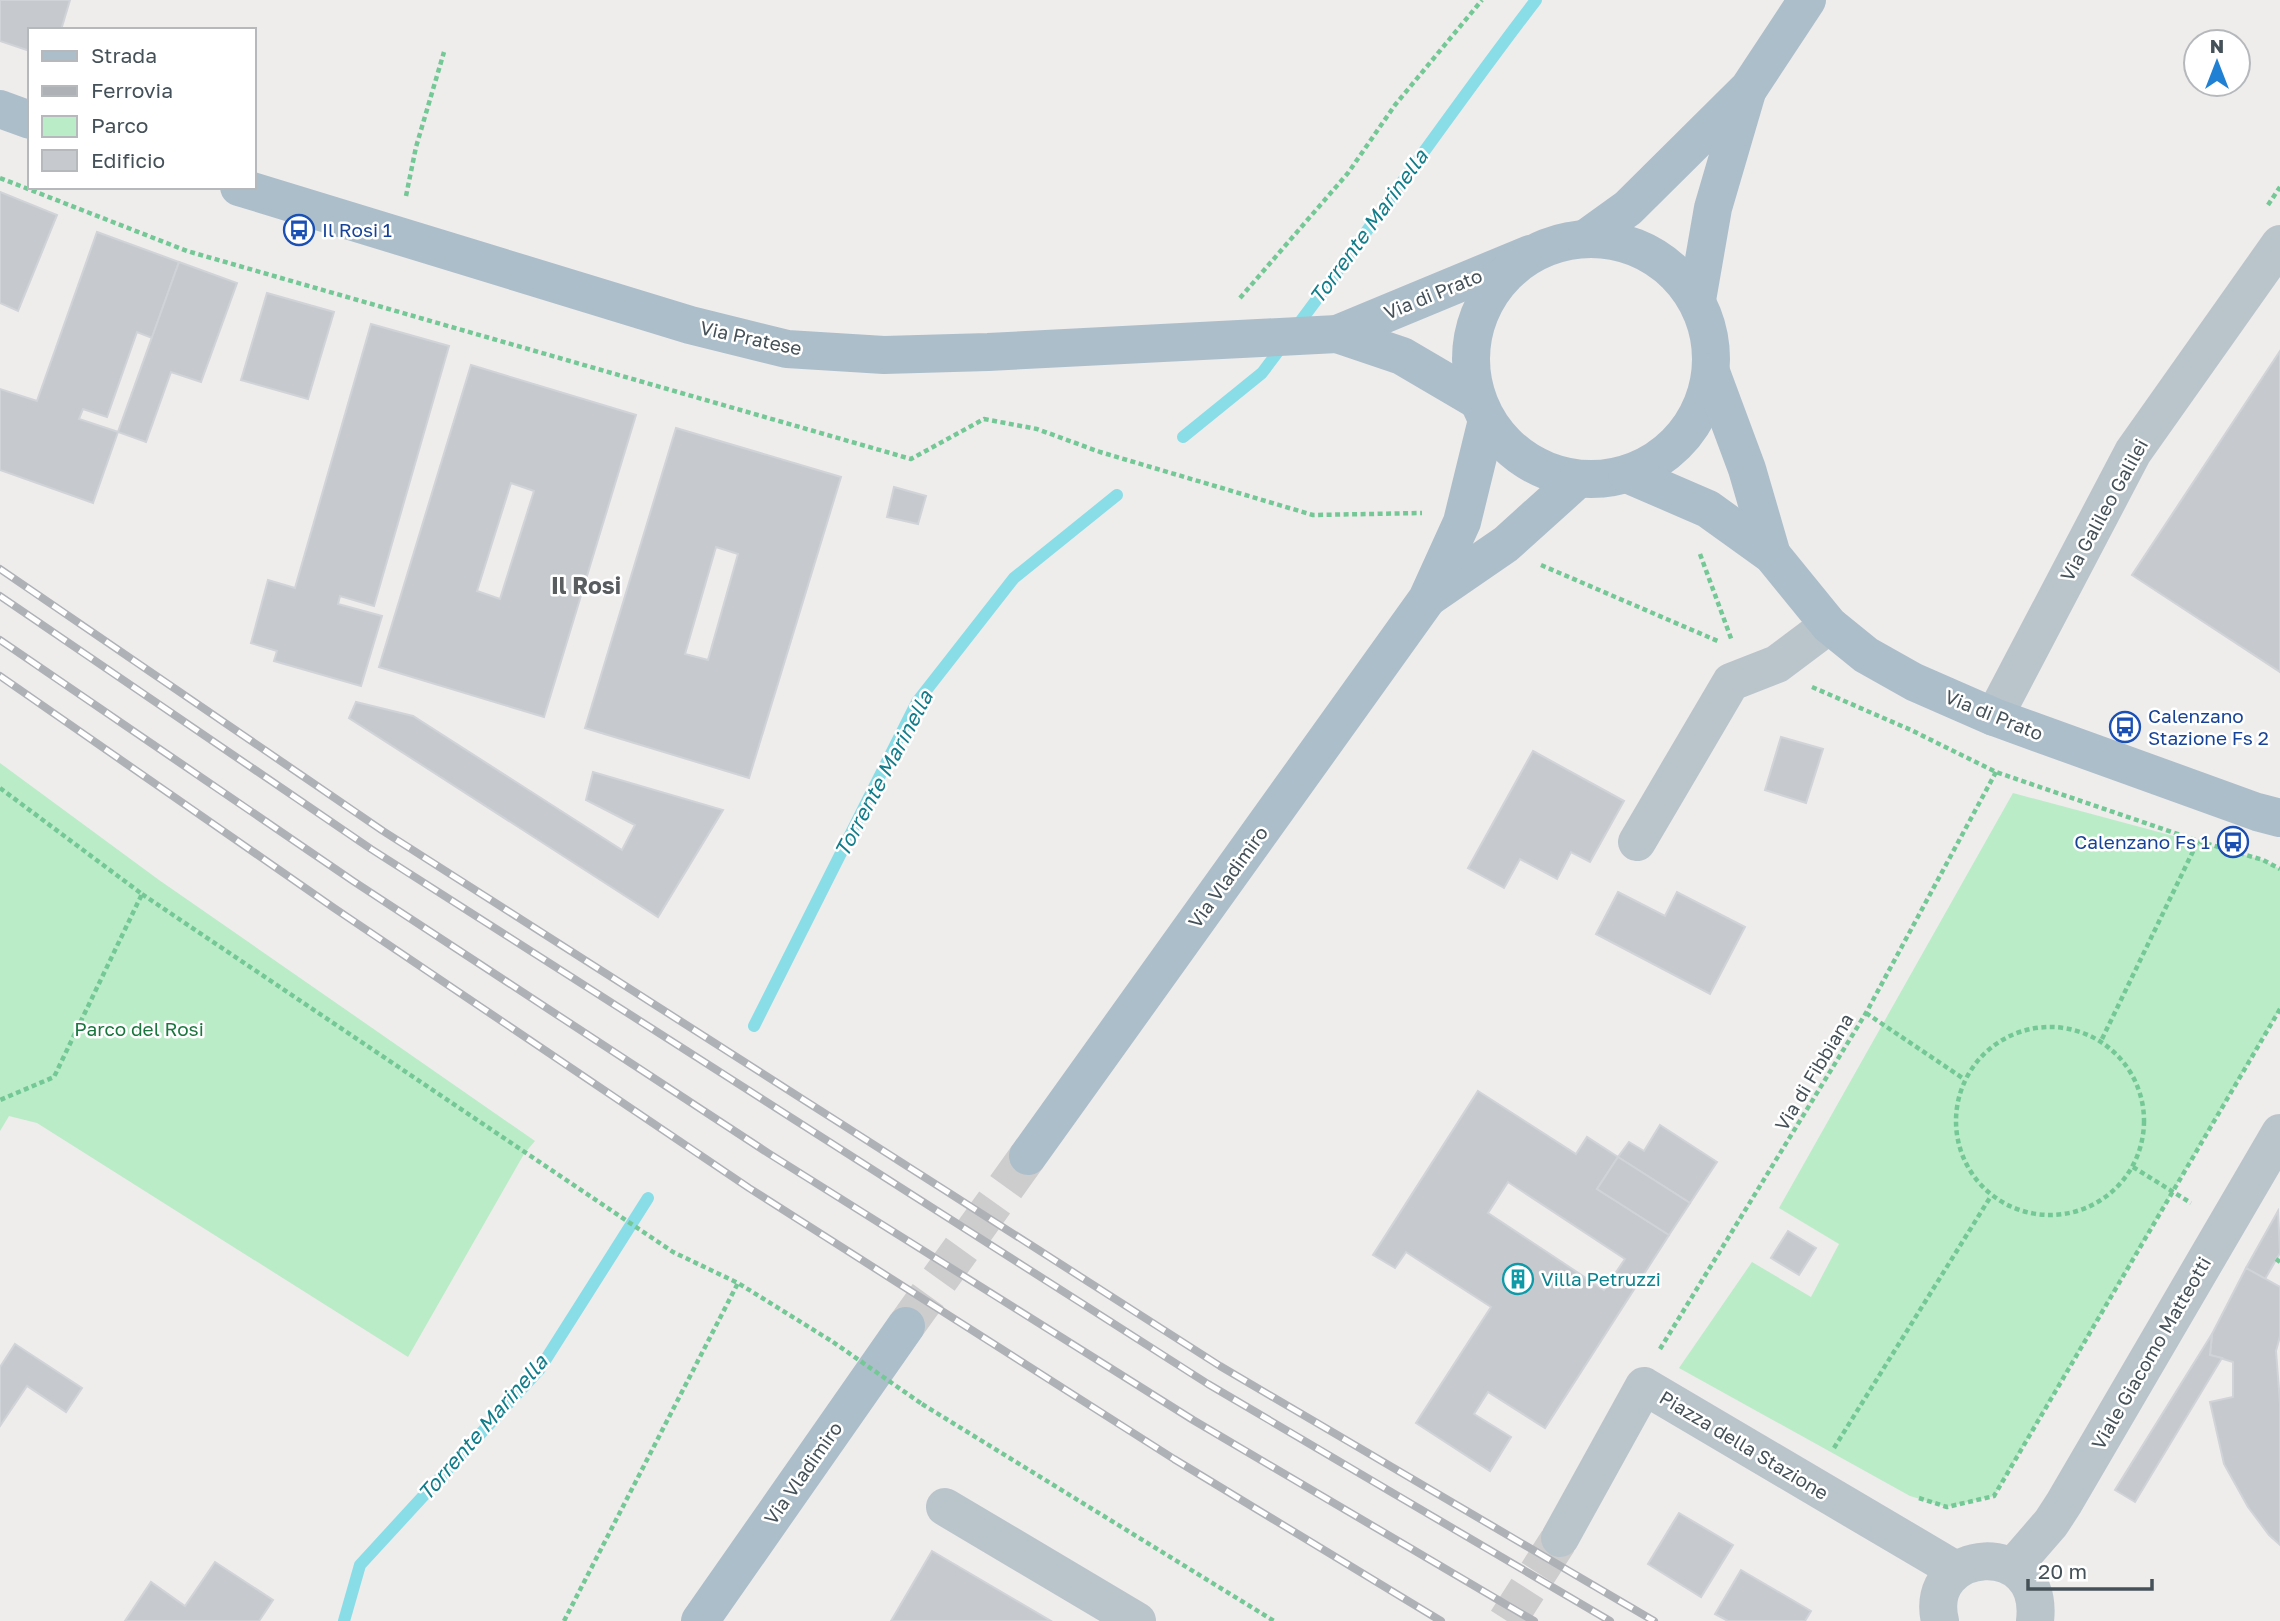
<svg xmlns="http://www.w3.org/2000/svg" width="2280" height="1621" font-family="'Golos Text',sans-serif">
  <rect width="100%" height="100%" fill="#efecec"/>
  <g fill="#baecc8">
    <polygon points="0,763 159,880 535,1141 524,1154 408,1357 37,1123 9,1116 0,1131"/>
    <polygon points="2013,793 2263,860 2280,869 2280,1009 1994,1496 1947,1507 1910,1496 1679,1368 1752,1262 1811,1297 1839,1244 1779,1208"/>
  </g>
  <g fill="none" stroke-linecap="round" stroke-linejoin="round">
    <g stroke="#89dde7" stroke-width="12">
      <path d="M1294,330C1376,221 1453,108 1536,0"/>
      <polyline points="1183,437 1262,373 1283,345"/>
      <polyline points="754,1026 917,702 1014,578 1117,495"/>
      <polyline points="344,1621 360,1565 539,1370 648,1198"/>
    </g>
  </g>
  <g fill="#c6cacf" stroke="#d0d3d7" stroke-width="2" fill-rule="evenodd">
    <polygon points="0,0 70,0 61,30 30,30 30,51 0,41"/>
    <polygon points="0,192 57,215 18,311 0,303"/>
    <polygon points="97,232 179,262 152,338 137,332 107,417 83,409 79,419 118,432 93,503 0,470 0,389 37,401"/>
    <polygon points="179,262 237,283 201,382 171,372 146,442 118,432"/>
    <polygon points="267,293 334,312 308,399 241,380"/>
    <polygon points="371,324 449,346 374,606 340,596 338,604 382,616 361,686 274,661 277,651 251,643 268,580 295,588"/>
    <polygon points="2280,351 2280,672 2132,575"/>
    <path d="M471,365L636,415L544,717L379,667ZM511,483L534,491L500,599L477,591Z"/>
    <path d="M676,428L841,477L749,778L585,728ZM716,547L738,554L708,660L685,654Z"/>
    <polygon points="894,487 926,496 918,524 887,517"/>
    <polygon points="356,702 413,716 622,850 635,825 586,800 593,772 723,810 658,917 349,718"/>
    <polygon points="1781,737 1823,749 1806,803 1765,790"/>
    <polygon points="1533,751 1624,801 1590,862 1571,852 1557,879 1520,859 1504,888 1468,868"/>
    <polygon points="1618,892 1665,916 1677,892 1745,927 1710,994 1596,934"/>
    <path d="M1478,1091L1576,1154L1587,1137L1618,1157L1597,1189L1669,1235L1545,1428L1488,1392L1474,1414L1511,1437L1490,1471L1416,1423L1491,1307L1406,1252L1395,1268L1373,1255ZM1508,1182L1625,1259L1604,1290L1488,1213Z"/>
    <polygon points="1660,1125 1717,1162 1690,1203 1618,1157 1629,1142 1644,1151"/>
    <polygon points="1618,1157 1690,1203 1669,1235 1597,1189"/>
    <polygon points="2278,1211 2280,1253 2265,1279 2246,1268"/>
    <polygon points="1788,1231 1816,1248 1799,1275 1771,1258"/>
    <polygon points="2246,1268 2280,1287 2280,1336 2276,1351 2280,1403 2280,1545 2269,1535 2248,1507 2224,1464 2210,1402 2233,1397 2233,1362 2210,1355 2212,1334"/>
    <polygon points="2212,1334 2210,1355 2222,1358 2135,1502 2115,1490"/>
    <polygon points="15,1344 82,1388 66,1412 27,1386 0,1426 0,1367"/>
    <polygon points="1679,1513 1733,1545 1701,1597 1648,1564"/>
    <polygon points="932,1551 1051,1621 891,1621"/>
    <polygon points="215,1562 273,1600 259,1621 125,1621 151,1582 185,1606"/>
    <polygon points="1741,1570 1811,1611 1805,1621 1728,1621 1715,1614"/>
  </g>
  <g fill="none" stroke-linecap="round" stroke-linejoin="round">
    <polyline stroke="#cdcdce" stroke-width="38" stroke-dasharray="38 19" stroke-linecap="butt" points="1507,1621 1560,1538"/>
    <polyline stroke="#cdcdce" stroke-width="38" stroke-dasharray="38 19" stroke-linecap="butt" points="906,1326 1028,1156"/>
    <g stroke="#74c896" stroke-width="4.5" stroke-dasharray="5 3.5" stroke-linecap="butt">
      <polyline points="0,178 187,251 911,459 984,419 1037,429 1100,452 1313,515 1422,513"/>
      <polyline points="406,196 416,147 444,52"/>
      <polyline points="2268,205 2280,187"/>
      <polyline points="1240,298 1348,173 1395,105 1482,0"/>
      <polyline points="1700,554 1732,641"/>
      <polyline points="1541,565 1720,642"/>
      <polyline points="1812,687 1911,730 1996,772 2198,841 2263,860 2280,869"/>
      <polyline points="0,788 142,894 54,1077 0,1100"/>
      <polyline points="142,894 673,1252 738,1283 833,1342"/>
      <polyline points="1866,1013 1964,1079"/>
      <circle cx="2050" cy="1121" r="94"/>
      <polyline points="2102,1039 2198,841"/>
      <polyline points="2133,1167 2191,1203"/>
      <polyline points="2276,1259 2280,1262"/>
      <polyline points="1660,1349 1866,1013 1996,772"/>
      <polyline points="922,1404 1274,1621"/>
      <polyline points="1834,1448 1991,1196"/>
      <polyline points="1919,1498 1947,1507 1994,1496 2280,1009"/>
      <polyline points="564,1621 738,1283"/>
    </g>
    <g stroke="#bac5cb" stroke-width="38">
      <polyline points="1994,717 2133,452 2280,244"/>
      <polyline points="1637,842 1731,682 1777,664 1829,625"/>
      <polyline points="945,1507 1137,1621"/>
      <polyline points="1560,1538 1644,1386 1956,1570"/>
      <polyline points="2013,1567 2051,1523 2064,1503 2280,1133"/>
      <path d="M1940,1621C1922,1547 2045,1536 2035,1621"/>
    </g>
    <g stroke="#acbeca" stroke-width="38">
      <polyline points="0,109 30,120"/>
      <polyline points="239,187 690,325 787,349 884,355 988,352 1337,334 1530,254"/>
      <circle cx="1591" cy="359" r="120"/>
      <polyline points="1585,239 1628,208 1749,88 1807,0"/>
      <polyline points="1697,300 1713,208 1747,92"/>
      <polyline points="1337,334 1402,356 1477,400"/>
      <polyline points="1711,372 1747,469 1772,555"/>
      <polyline points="1627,474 1708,509 1772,555 1829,625 1866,655 1914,682 1994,717 2257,812 2280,818"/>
      <polyline points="1429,597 1506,544 1578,479"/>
      <polyline points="1028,1156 1427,599 1462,522 1487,420"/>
      <polyline points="700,1621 906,1326"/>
    </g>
    <g stroke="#aeb2b6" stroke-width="8">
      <g id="rail">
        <polyline points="0,569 383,831 1220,1366 1654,1621"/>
        <polyline points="0,596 371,849 1208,1384 1610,1621"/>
        <polyline points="0,640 353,881 768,1153 1193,1420 1534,1621"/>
        <polyline points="0,676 334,908 749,1188 1174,1459 1441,1621"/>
      </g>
    </g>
    <use href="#rail" stroke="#fff" stroke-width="5" stroke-dasharray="16" stroke-linecap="butt"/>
    <polyline stroke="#74c896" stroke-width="4.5" stroke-dasharray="5 3.5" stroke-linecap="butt" points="833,1342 922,1404"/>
  </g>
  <defs>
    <g id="bus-ring" transform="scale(1.575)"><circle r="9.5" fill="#fff" stroke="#1a4fb4" stroke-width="1.5"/><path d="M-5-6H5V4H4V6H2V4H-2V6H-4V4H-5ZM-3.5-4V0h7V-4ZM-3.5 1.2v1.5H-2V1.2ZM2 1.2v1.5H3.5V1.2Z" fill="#1a4fb4"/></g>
    <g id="building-ring" transform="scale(1.575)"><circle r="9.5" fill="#fff" stroke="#0f9aa8" stroke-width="1.5"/><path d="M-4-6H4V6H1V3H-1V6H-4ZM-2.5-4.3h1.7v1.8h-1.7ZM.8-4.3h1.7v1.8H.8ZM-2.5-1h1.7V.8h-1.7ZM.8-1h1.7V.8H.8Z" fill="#0f9aa8"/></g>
  </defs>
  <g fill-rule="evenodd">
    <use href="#bus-ring" x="299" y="230"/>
    <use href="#bus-ring" x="2125" y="727"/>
    <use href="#bus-ring" x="2233" y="842"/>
    <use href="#building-ring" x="1518" y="1279"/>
  </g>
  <g text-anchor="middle" stroke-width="5" stroke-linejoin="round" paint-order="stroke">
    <g font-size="19" fill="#164399" stroke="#fff" text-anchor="start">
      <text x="322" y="237">Il Rosi 1</text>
      <text x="2148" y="723">Calenzano<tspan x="2148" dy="22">Stazione Fs 2</tspan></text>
      <text x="2210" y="849" text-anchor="end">Calenzano Fs 1</text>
    </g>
    <g font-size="19" fill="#455158" stroke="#fff">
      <text transform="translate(1433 294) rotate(-22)" y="7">Via di Prato</text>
      <text transform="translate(751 338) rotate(12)" y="7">Via Pratese</text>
      <text transform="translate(2104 510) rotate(-61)" y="7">Via Galileo Galilei</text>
      <text transform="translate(1994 715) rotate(22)" y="7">Via di Prato</text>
      <text transform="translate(1228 877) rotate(-54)" y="7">Via Vladimiro</text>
      <text transform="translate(1814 1072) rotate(-59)" y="7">Via di Fibbiana</text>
      <text transform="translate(2151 1353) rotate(-60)" y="7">Viale Giacomo Matteotti</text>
      <text transform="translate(1744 1445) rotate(31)" y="7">Piazza della Stazione</text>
      <text transform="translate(803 1473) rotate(-55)" y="7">Via Vladimiro</text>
    </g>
    <g font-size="19" fill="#1a753e" stroke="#fff">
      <text x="139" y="1036">Parco del Rosi</text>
    </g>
    <g font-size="19" fill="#0d838f" stroke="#fff" text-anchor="start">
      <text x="1541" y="1286">Villa Petruzzi</text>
    </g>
    <g font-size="21" font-style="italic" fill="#127d8a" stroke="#fff">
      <text transform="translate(1369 227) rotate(-54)" y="7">Torrente Marinella</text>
      <text transform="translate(884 774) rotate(-62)" y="7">Torrente Marinella</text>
      <text transform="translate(483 1428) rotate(-49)" y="7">Torrente Marinella</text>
    </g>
    <g font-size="23" font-weight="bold" fill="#595d60" stroke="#fff">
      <text x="586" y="594">Il Rosi</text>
    </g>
  </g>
  <rect x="28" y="28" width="228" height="161" fill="#ffffff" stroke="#b5b9bc" stroke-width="2"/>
  <rect x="42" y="51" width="35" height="10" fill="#acbeca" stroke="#b5b9bc" stroke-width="2"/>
  <text x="91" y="63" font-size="21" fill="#455158">Strada</text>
  <rect x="42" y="86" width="35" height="10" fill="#aeb2b6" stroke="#b5b9bc" stroke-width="2"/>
  <text x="91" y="98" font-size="21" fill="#455158">Ferrovia</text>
  <rect x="42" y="116" width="35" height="21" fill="#baecc8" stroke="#b5b9bc" stroke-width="2"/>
  <text x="91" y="133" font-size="21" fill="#455158">Parco</text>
  <rect x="42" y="150" width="35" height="21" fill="#c6cacf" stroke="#b5b9bc" stroke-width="2"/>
  <text x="91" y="168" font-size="21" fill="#455158">Edificio</text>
  <g transform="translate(2217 63)"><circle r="33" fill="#ffffff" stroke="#b5b9bc" stroke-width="2"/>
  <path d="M0-5L12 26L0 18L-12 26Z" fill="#2081d4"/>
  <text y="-10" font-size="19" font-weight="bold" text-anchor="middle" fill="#455158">N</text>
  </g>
  <path d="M2028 1579v10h124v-10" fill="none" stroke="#455158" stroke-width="3.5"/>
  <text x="2038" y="1579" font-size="21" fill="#455158" stroke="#ffffff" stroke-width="5" paint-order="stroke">20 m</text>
</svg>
